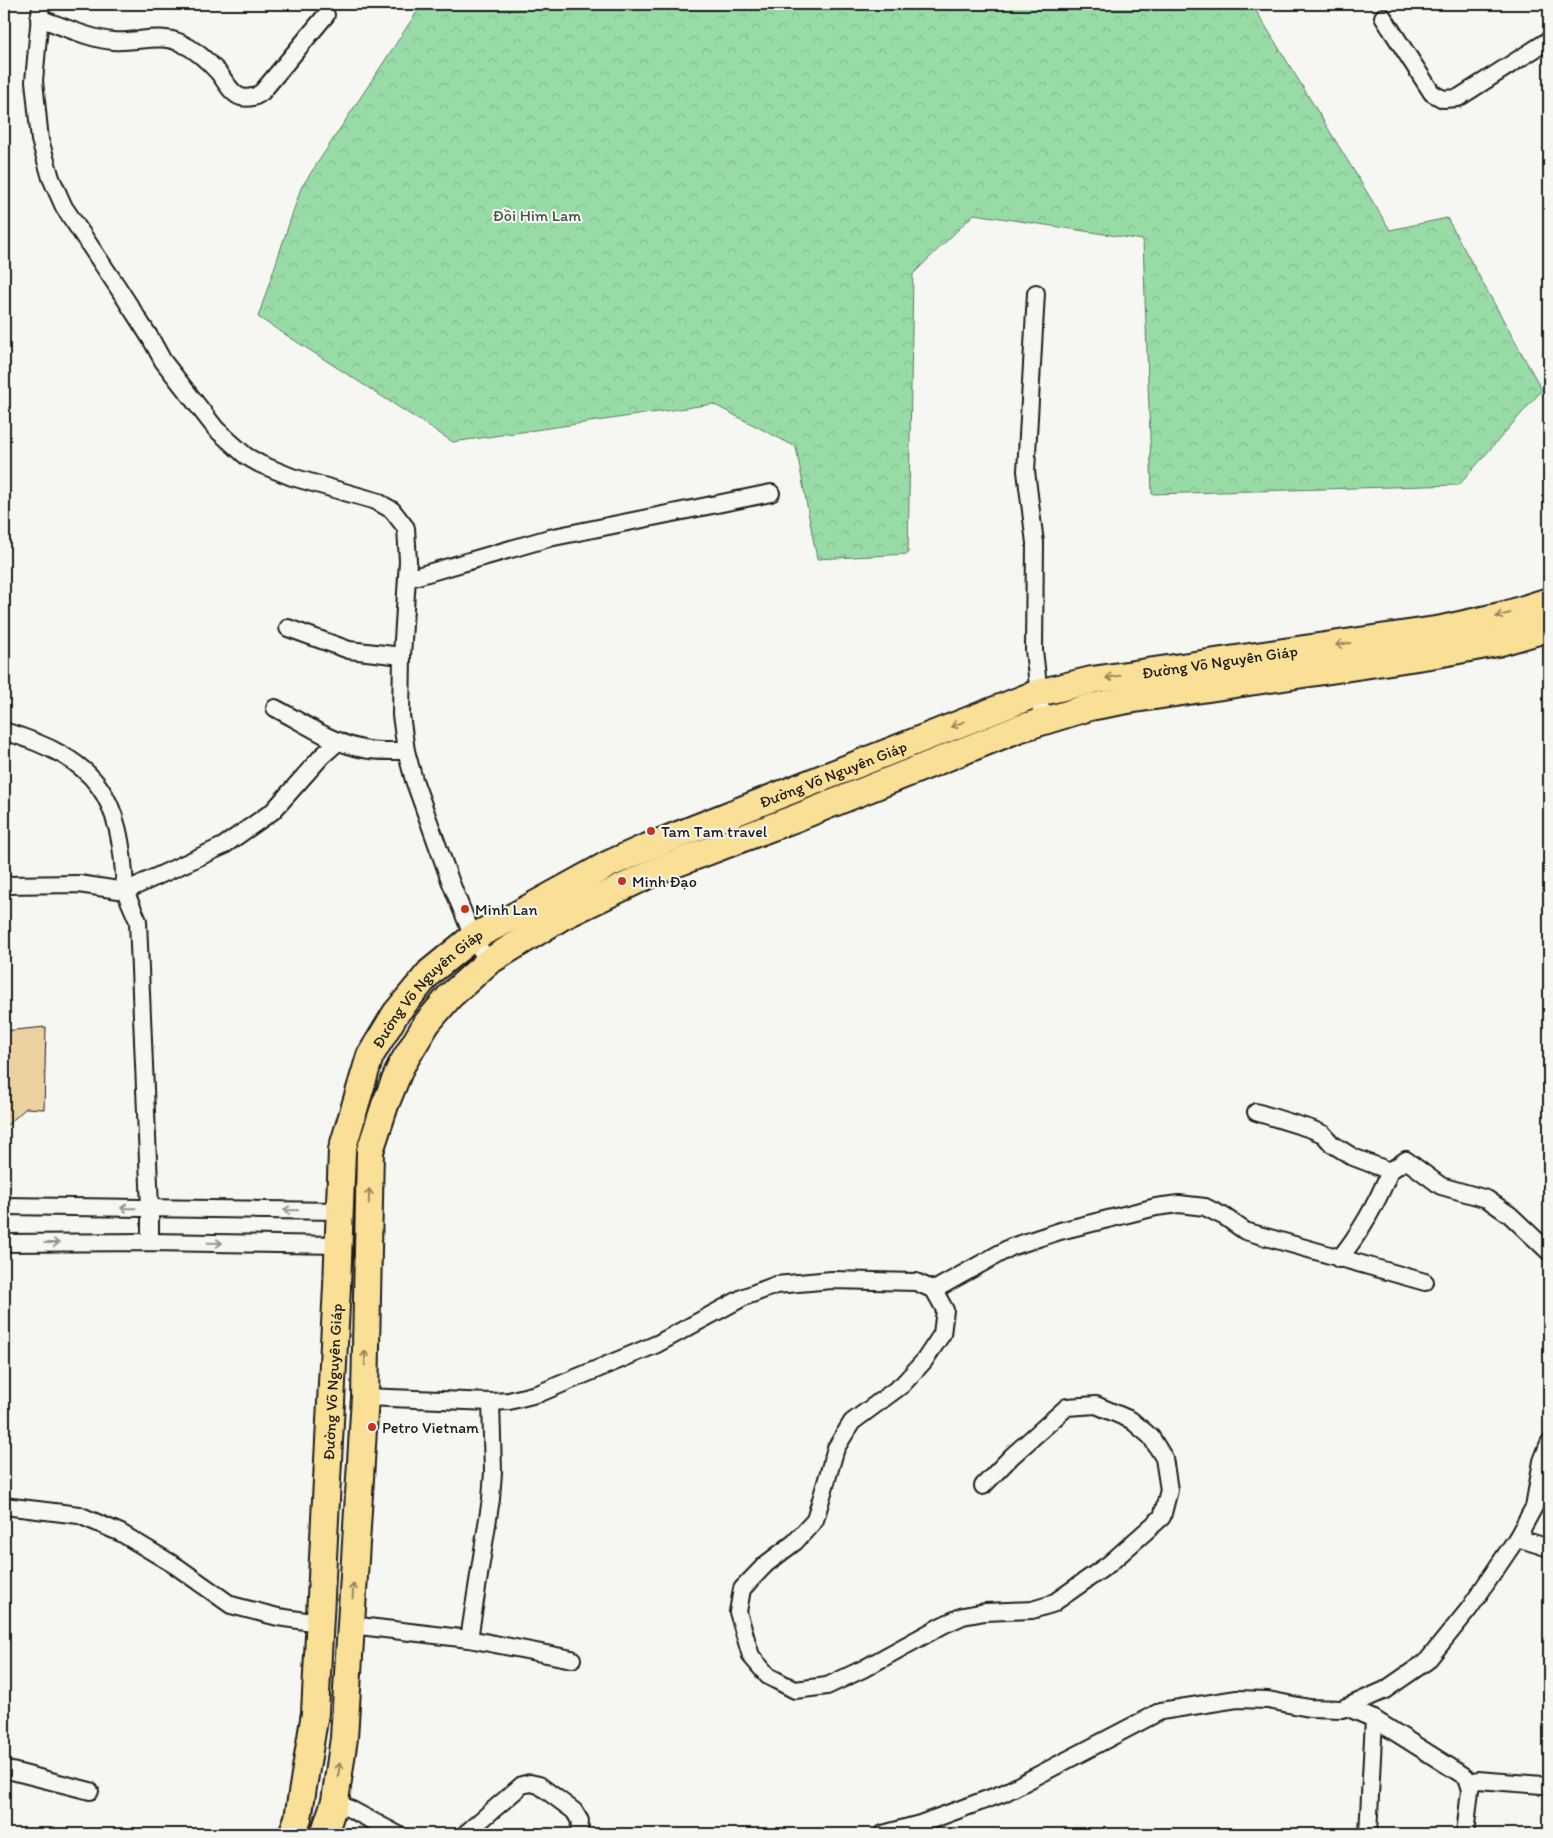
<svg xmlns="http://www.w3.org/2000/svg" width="1553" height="1838" font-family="Itim,sans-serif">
  <defs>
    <pattern id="forest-crowns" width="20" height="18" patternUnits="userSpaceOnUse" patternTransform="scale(1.25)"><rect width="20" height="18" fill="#99dba6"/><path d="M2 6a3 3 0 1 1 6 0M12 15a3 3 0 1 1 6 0" fill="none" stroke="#83bb8e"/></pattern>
  </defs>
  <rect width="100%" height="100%" fill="#f6f6f2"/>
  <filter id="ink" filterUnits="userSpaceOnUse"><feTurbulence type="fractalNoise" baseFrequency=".02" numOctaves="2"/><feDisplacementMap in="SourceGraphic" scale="10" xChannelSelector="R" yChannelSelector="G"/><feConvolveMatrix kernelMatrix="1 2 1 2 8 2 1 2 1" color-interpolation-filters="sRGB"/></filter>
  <g filter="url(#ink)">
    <polygon fill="url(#forest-crowns)" stroke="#5a7c61" points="422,4 1252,4 1390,230 1447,218 1542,390 1459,485 1152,494 1143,240 974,214 913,274 908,554 817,559 796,447 713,404 453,442 258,317 301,188"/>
    <polygon fill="#edd2a1" stroke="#1c1c1c" points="46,1027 44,1109 26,1108 4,1128 4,1031"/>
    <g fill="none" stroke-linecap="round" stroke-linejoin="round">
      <g stroke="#1c1c1c" stroke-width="20">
        <g id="minor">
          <polyline points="41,4 34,81 40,140 51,178 64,207 117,286 151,339 163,361 216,429 246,456 260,464 292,477 376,501 392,510 406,528 408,561 402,656 401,715 406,751 414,780 451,883 473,937 488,962"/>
          <polyline points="1383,17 1432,93 1443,99 1458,98 1549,40"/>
          <path d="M39,18C62,26 90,39 113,41C136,43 159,33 181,43C194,49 208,61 218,72C224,79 231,94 241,97C249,99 256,97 262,92L326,15"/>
          <polyline points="1036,293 1026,471 1035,543 1034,650 1042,721"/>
          <polyline points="407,579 549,538 771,493"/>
          <polyline points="288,628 349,650 402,656"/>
          <path d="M275,708C302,722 332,743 363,749C377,752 392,751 406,751"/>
          <path d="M4,731C98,760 121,794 125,891L223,846L273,811L322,756L339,741"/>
          <polyline points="4,885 79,884 125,891 138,921 150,1208 150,1242"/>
          <polyline points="1256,1112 1311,1129 1323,1134 1332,1144 1353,1157 1390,1171 1406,1160 1441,1186 1487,1199 1510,1215 1549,1252"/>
          <polyline points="4,1206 339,1211"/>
          <polyline points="4,1243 150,1242 339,1245"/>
          <path d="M1339,1259C1361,1232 1377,1203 1390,1171"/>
          <polyline points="934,1290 1011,1247 1060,1231 1156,1207 1179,1204 1205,1207 1225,1217 1245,1231 1425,1282"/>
          <polyline points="365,1397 491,1402 509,1401 540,1393 657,1344 744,1297 776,1285 832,1280 916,1282 934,1290 945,1310 942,1334 924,1361 902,1385 852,1422 836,1448 815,1520 795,1542 766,1564 742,1589 738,1612 751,1656 768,1676 795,1690 827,1686 863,1669 943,1625 963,1616 985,1612 1032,1610 1052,1604 1109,1564 1162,1517 1169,1490 1164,1458 1151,1437 1131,1420 1096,1405 1067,1407 1012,1456 983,1486"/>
          <polyline points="4,1506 79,1515 121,1533 176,1566 231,1605 278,1617 319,1623"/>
          <polyline points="1517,1538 1549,1548"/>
          <polyline points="351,1625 469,1639 572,1659"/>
          <polyline points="469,1639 491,1499 493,1472 491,1402"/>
          <polyline points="1346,1707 1374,1719 1466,1777 1470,1790 1465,1834"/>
          <polyline points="4,1769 90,1791"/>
          <polyline points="1469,1783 1478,1780 1542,1785"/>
          <polyline points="335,1801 397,1834"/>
          <polyline points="465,1834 522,1785 530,1783 539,1785 574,1811 580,1821 579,1834"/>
          <polyline points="883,1834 920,1824 1004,1793 1161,1711 1237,1699 1268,1700 1309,1708 1342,1709 1385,1690 1427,1661 1469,1609 1517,1538 1534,1507 1542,1461 1549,1443"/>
          <polyline points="1368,1834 1374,1719"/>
        </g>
      </g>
      <g stroke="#1c1c1c" stroke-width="30">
        <g id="trunk">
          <path id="s1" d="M292,1834L298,1818L315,1713L337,1286L342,1150L370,1056L396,1013L430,972L473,937L509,919L609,864L645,848L1038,693L1092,680L1442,629L1505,615L1549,601"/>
          <polyline points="324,1834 335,1801 344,1738 365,1397 370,1151 385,1105 401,1066 427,1023 450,996 488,962 563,916 659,870 796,818 1018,729 1090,707 1128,700 1437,654 1497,643 1549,628"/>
        </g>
      </g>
      <use href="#minor" stroke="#f6f6f2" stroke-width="16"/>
      <use href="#trunk" stroke="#fadf96" stroke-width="26"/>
    </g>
    <defs><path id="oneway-shaft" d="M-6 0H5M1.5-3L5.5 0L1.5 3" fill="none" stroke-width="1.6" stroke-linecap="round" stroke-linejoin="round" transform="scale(1.25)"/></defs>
    <g stroke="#96875f">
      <use href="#oneway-shaft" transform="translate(1503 615) rotate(165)"/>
      <use href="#oneway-shaft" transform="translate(1343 644) rotate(172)"/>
      <use href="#oneway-shaft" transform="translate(1113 677) rotate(171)"/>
      <use href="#oneway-shaft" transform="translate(958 724) rotate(158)"/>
      <use href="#oneway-shaft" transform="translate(369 1196) rotate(-88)"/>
      <use href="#oneway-shaft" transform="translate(365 1358) rotate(-89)"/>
      <use href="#oneway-shaft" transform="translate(353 1591) rotate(-87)"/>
      <use href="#oneway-shaft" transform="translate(339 1770) rotate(-82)"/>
    </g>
    <g stroke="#949492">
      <use href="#oneway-shaft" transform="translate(128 1208) rotate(-179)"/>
      <use href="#oneway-shaft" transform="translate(291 1210) rotate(-179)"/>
      <use href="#oneway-shaft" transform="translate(52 1243)"/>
      <use href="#oneway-shaft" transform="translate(215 1243) rotate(1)"/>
    </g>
  </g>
  <g fill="#c8321e" stroke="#f6f6f2" stroke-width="2">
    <circle cx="651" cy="831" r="5"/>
    <circle cx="622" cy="881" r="5"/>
    <circle cx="465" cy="909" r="5"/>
    <circle cx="372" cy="1427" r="5"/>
  </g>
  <g text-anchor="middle" stroke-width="4" stroke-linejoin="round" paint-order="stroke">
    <g font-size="16" fill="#425545" stroke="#f6f6f2">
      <text x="537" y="221">Đồi Him Lam</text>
    </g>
    <g font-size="16" fill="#1c1c1c" stroke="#f6f6f2">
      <text dy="6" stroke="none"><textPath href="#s1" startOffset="1745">Đường Võ Nguyên Giáp</textPath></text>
      <text dy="6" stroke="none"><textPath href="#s1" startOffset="1340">Đường Võ Nguyên Giáp</textPath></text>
      <text dy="6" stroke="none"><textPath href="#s1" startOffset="875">Đường Võ Nguyên Giáp</textPath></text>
      <text dy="6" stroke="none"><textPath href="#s1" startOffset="455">Đường Võ Nguyên Giáp</textPath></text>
    </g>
    <g font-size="16" fill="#1c1c1c" stroke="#f6f6f2" text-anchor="start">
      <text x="661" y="837">Tam Tam travel</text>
      <text x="632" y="887">Minh Đạo</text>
      <text x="475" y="915">Minh Lan</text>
      <text x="382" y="1433">Petro Vietnam</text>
    </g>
  </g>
  <rect width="1553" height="1838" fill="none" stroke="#f6f6f2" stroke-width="20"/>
  <rect x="10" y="10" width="1533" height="1818" fill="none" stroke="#1c1c1c" stroke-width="2" filter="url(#ink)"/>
</svg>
